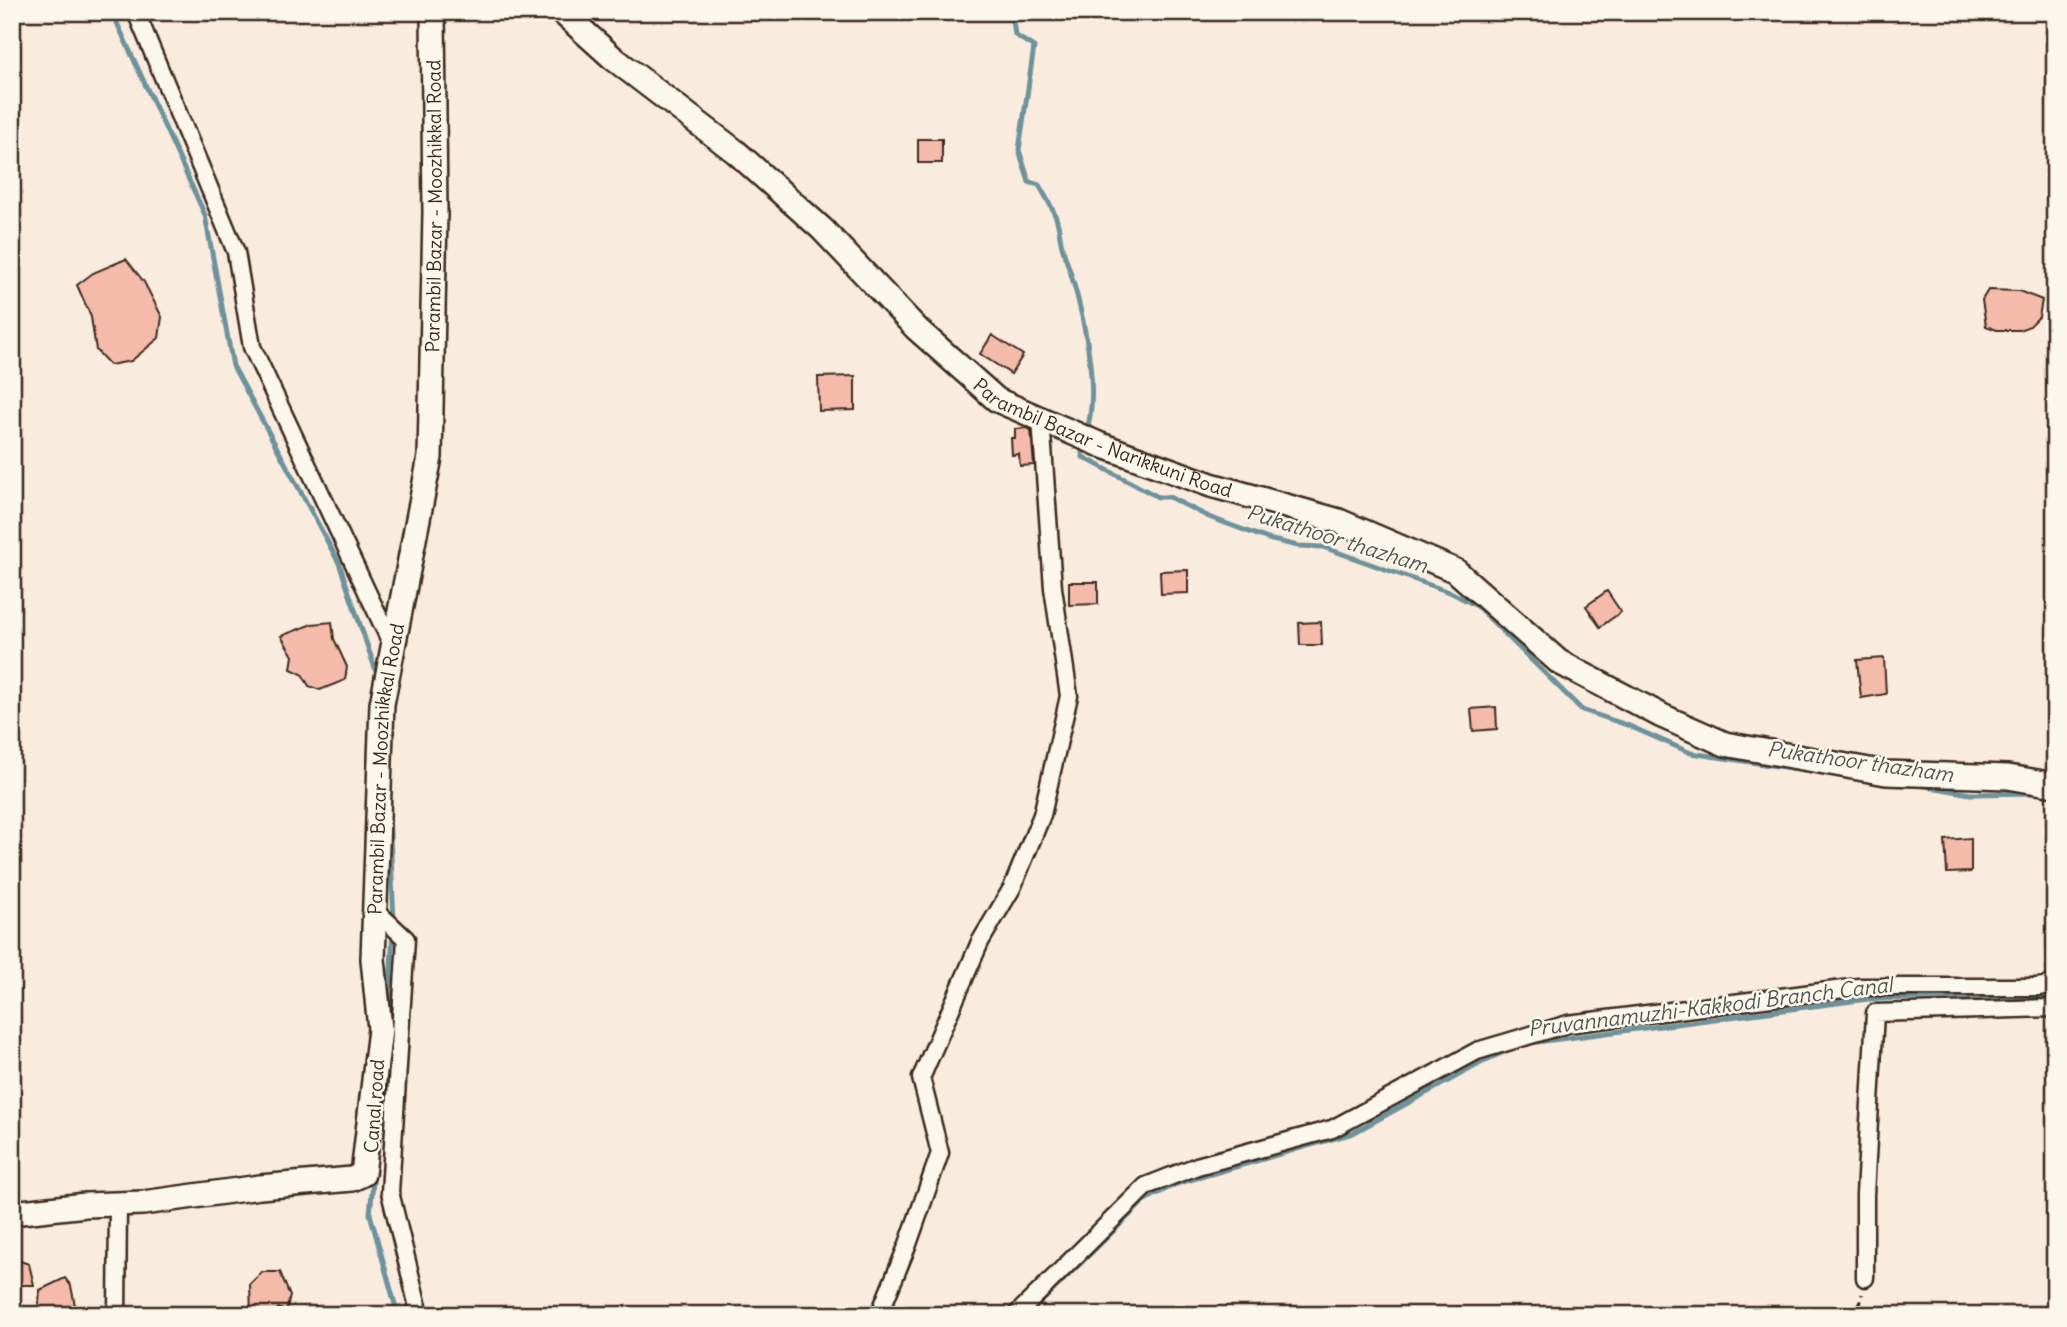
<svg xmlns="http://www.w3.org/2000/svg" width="2067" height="1327" font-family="Delius,sans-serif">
  <rect width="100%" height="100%" fill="#faebdf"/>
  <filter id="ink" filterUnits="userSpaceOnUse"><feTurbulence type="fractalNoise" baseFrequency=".0143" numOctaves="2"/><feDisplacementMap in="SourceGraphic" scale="14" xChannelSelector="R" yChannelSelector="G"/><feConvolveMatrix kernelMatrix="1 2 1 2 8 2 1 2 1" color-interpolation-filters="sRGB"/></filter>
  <g filter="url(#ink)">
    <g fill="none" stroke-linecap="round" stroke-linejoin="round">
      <g stroke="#6d929b" stroke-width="5">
        <polyline points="112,12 205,215 233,366 339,563 378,677"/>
        <path d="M1026,12L1013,21L1015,35L1034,47L1019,150L1029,182L1039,185C1044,194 1050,203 1054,213C1060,224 1059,238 1063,250C1080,298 1102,385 1086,433"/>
        <polyline points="1080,444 1083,457 1158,497 1169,497 1209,517 1268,539 1298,546 1323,547 1452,593 1477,606 1582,710 1627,725 1691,753 1843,776"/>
        <polyline points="1919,785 1970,794 2041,793"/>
        <polyline points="389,813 394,922"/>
        <polyline points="389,1009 393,931"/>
        <polyline points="1529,1043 1868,999 2055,996"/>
        <polyline points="374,1172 370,1214 398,1315"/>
        <polyline points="1028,1315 1145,1200 1176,1184 1353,1133 1490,1058 1519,1046"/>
      </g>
    </g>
    <g fill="#f4bbab" stroke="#3b2a1e" stroke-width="2">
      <rect x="918" y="139" width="24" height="24"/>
      <polygon points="126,259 144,282 162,317 159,338 131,361 110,365 96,350 91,317 77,285 93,273"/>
      <polygon points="1988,290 2019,291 2042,300 2039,317 2030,326 2019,330 1997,330 1986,326 1982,300"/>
      <polygon points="992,335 1023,355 1011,374 980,354"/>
      <polygon points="855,376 855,410 819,411 818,377"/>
      <polygon points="1027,428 1031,430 1034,465 1020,466 1019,454 1012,455 1011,438 1015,438 1015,429"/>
      <polygon points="1188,570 1188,593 1161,594 1160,571"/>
      <polygon points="1069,582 1098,582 1098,604 1069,605"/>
      <polygon points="1607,591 1621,612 1600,627 1586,606"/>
      <polygon points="332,622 334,639 347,667 345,680 320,690 309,686 302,674 291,669 293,656 281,636 312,624"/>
      <polygon points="1321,622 1322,645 1300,645 1299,623"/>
      <polygon points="1884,658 1886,694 1861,698 1857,660"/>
      <polygon points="1496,707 1497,729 1473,731 1471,709"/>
      <polygon points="1971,838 1971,872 1947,873 1945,840"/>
      <polygon points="20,1261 29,1264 34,1285 12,1285 12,1263"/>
      <polygon points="262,1272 280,1272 290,1296 286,1312 279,1308 271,1315 251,1315 250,1284"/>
      <polygon points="65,1278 71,1286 77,1315 38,1315 40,1290"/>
    </g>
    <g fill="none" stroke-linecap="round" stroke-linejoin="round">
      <g stroke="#3b2a1e" stroke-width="21">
        <g id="minor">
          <polyline points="136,12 236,252 252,347 393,647"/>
          <polyline points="375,910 406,939 390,1192 420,1315"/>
          <polyline points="1865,1278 1865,1194 1875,1013 2055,1008"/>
          <polyline points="117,1315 118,1204"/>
          <polyline points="879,1315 908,1244 940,1153 921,1078 980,942 1012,888 1042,815 1069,696 1053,588 1041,419"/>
          <polyline points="1016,1315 1146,1186 1197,1166 1332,1129 1477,1051 1568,1024 1859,987 2038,987 2055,984"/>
        </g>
      </g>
      <g stroke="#3b2a1e" stroke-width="28">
        <g id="secondary">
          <path id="s1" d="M562,12L613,58L736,152L822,229L917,329L997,400L1101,445L1211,485L1339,521L1456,571L1559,662L1662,716L1725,744L1886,773L2008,777L2055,785"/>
          <path id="s2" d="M12,1213L86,1205L143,1203L260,1187L352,1179L363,1174L380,1029L373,959L382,704L430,457L435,213L433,12"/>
        </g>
      </g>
      <polyline stroke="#3b2a1e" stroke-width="3.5" stroke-dasharray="5 5" stroke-linecap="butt" points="1858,1315 1862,1294"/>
      <use href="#minor" stroke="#fbf7ec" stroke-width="16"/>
      <use href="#secondary" stroke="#fbf7ec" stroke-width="23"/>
    </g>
  </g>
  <g text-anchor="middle" stroke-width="5" stroke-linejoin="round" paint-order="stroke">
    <g font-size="19" fill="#3b2a1e" stroke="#fbf7ec">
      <text dy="7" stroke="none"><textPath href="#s2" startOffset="1328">Parambil Bazar - Moozhikkal Road</textPath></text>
      <text dy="7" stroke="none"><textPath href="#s1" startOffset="696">Parambil Bazar - Narikkuni Road</textPath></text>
      <text dy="7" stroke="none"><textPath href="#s2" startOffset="761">Parambil Bazar - Moozhikkal Road</textPath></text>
      <text transform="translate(374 1106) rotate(-86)" y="7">Canal road</text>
    </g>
    <g font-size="21" font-style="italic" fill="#505652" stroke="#fbf7ec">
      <text transform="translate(1337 539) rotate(17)" y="7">Pukathoor thazham</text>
      <text transform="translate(1860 762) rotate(8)" y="7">Pukathoor thazham</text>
      <text transform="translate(1710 1007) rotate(-7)" y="7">Pruvannamuzhi-Kakkodi Branch Canal</text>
    </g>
  </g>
  <rect width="2067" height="1327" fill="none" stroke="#fbf7ec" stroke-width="42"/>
  <rect x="21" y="21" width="2025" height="1285" fill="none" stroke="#3b2a1e" stroke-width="2.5" filter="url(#ink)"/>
</svg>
